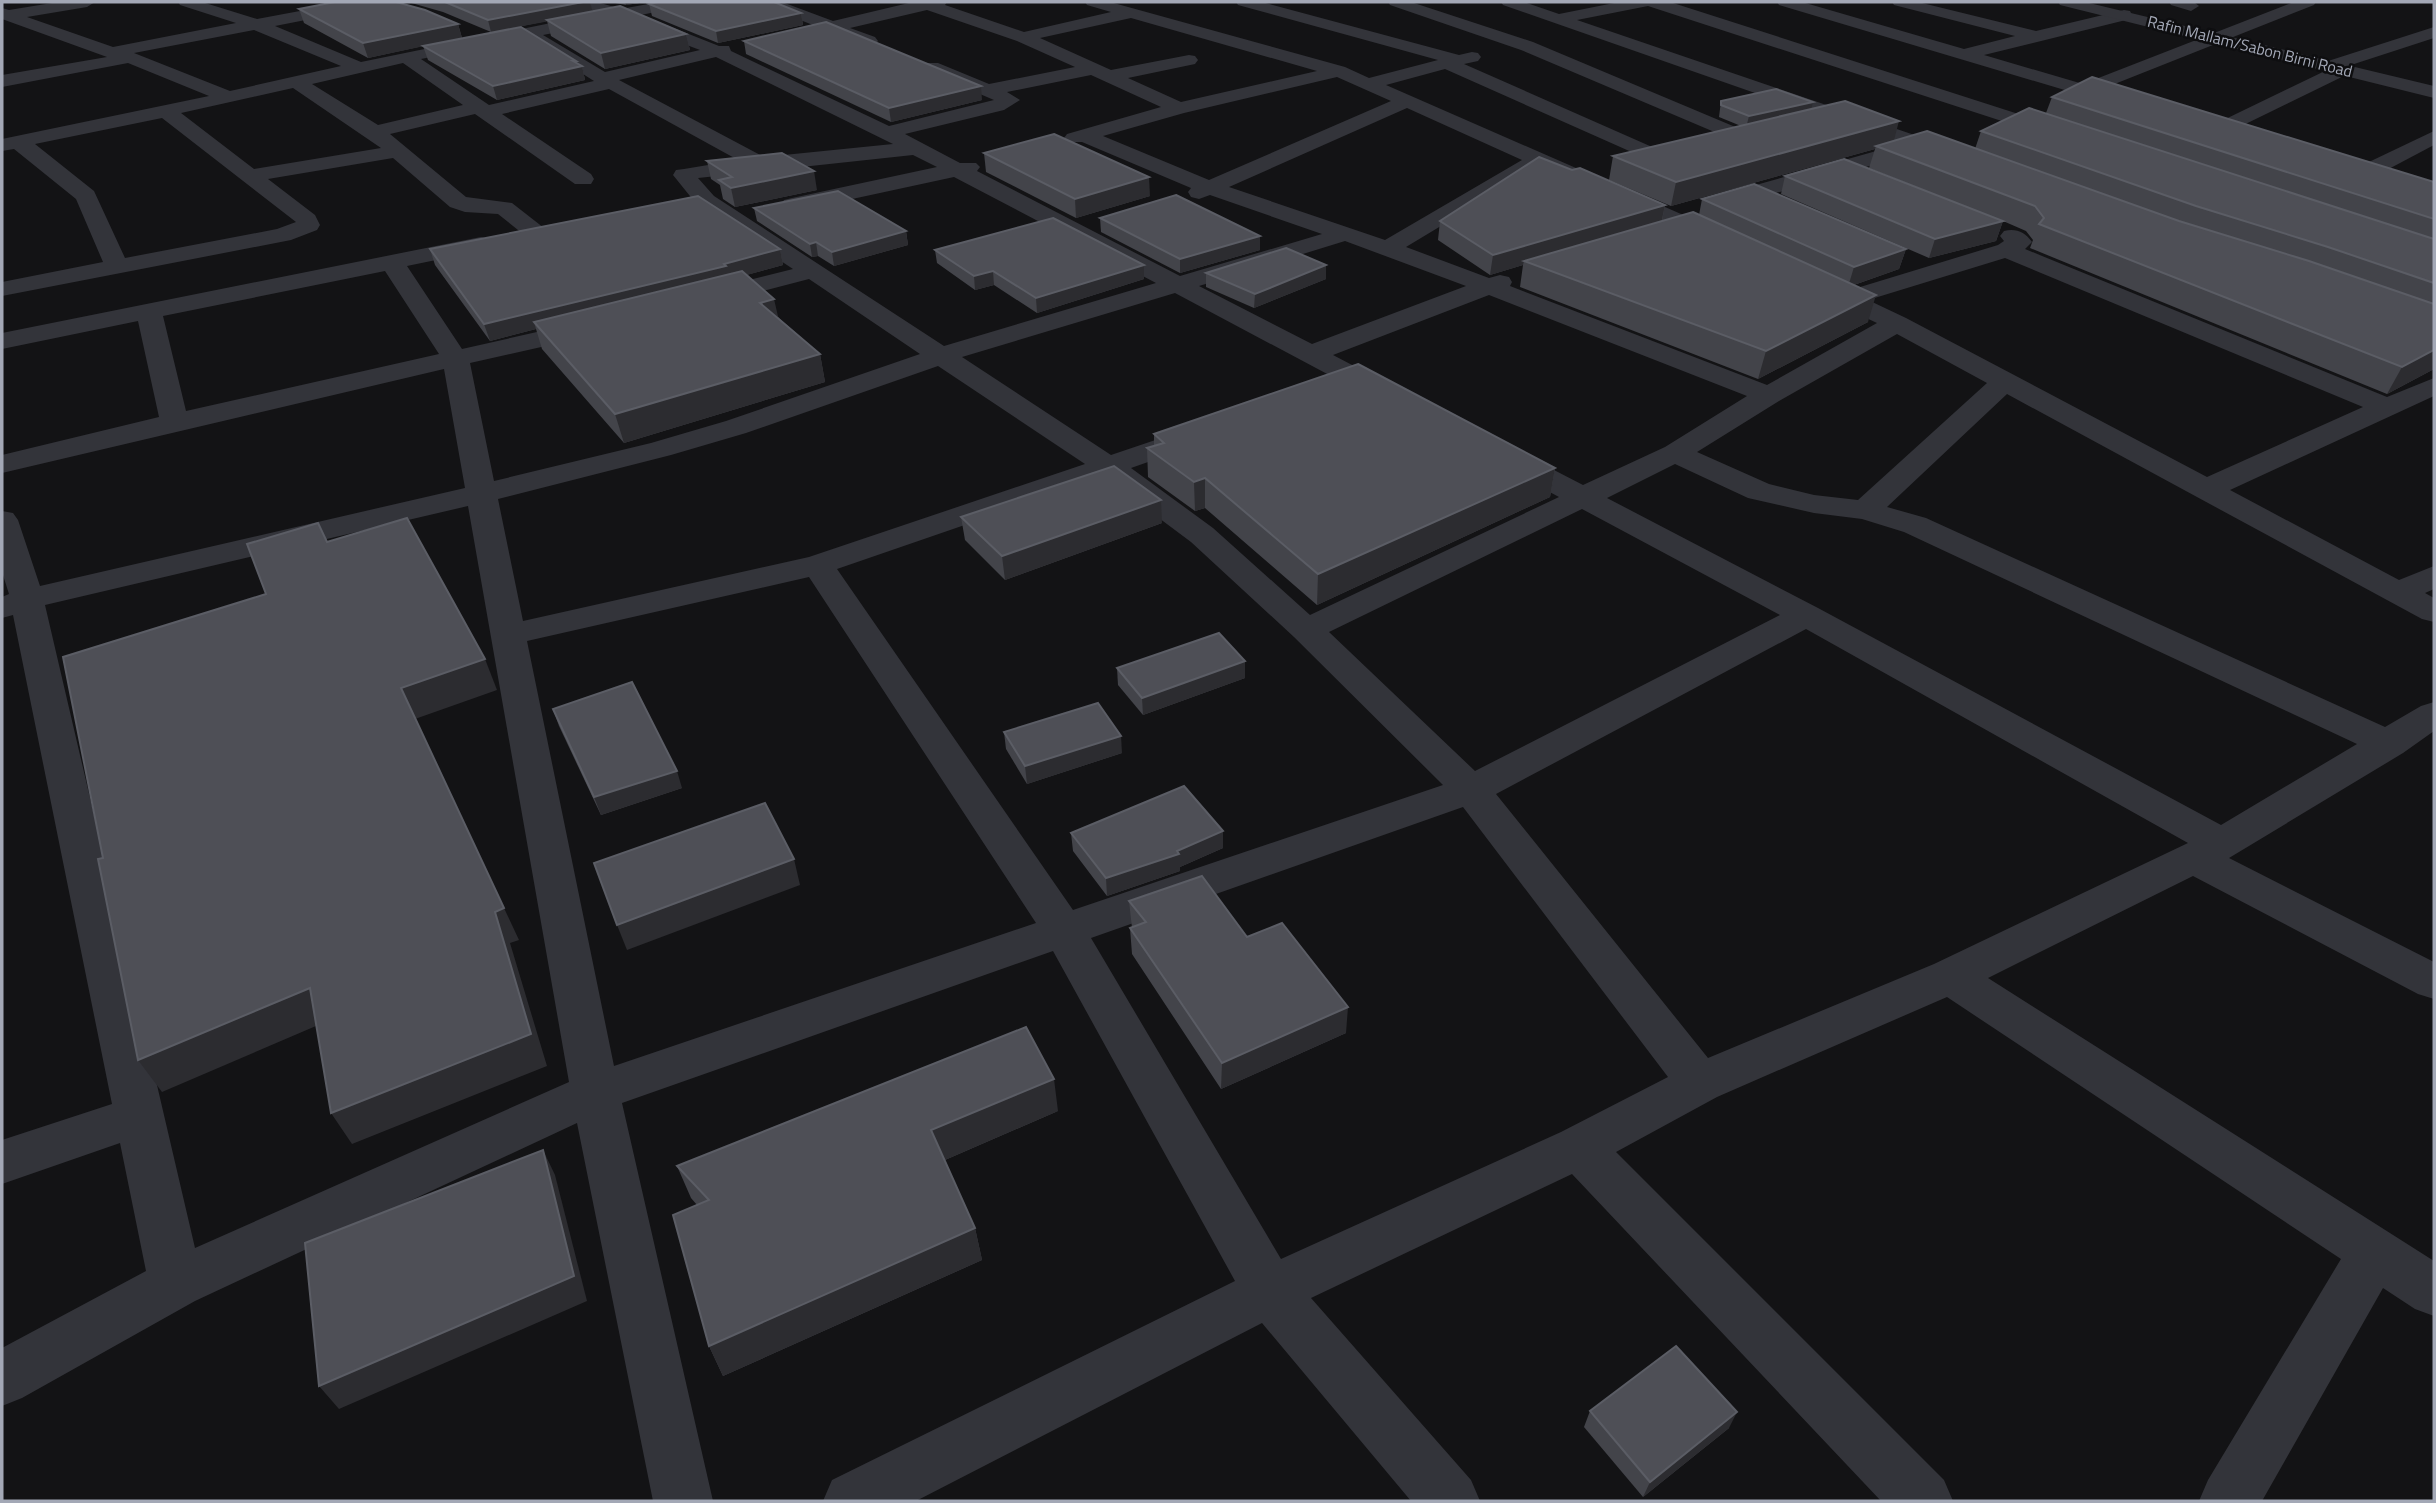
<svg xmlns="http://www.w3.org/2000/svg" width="2436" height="1503" font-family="'Titillium Web',sans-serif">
  <rect width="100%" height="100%" fill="#131315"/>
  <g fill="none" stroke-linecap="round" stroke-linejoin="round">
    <g fill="#33343a" fill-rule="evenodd">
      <path d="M58,2H95L87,7L27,17L113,47L236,23L180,5L178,2H202L257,19L348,2H380L372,7L275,26L361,62L600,13L575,5L573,2H597L621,9L659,2H691L689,5L641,15L719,46H729L731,51L889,126L994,100L926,71L923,67L926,63H938L989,84L1075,67L1017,41L927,10L850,28L875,37L878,41L875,45L869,46L830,32H820L818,27L762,5L760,2H782L833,21L913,2H947L945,5L1024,32L1111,12L1087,5L1085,2H1110L1345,67L1369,78L1438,60L1238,5L1236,2H1262L1459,55L1472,52L1478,53L1481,57L1478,61L1464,64L1668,154L1671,158L1668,162H1654L1445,69L1386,85L1729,235L1733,240L1729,245H1713L1539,167L1406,247L1489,278L1500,275L1509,277L1512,282L1510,286L1767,385L1877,323L1817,295L1814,290L1817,285L1826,283L1847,291L1998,245L2004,241L2000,236L2004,231C2016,228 2025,232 2032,242L2025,249L2387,397L2434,378V396L2230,490L2399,580L2434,566V589L2425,593L2434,598V622L2422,619L2007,394L1887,507L1926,518L2385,727L2421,706L2434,702V731L2403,753L2229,858L2434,962V999L2418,994L2193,876L1988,978L2434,1261V1316L2415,1309L2383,1288L2262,1501H2199L2208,1480L2341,1259L1947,997L1717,1097L1616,1152L1944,1480L1953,1501H1881L1572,1174L1311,1298L1471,1480L1480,1501H1411L1262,1323L916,1501H823L832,1480L1235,1281L1053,951L622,1103L713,1501H653L577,1123L195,1301L22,1398L2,1406V1348L146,1271L120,1143L2,1184V1140L112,1104L13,615L2,618V597L9,594L2,572V511L13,513L18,520L40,586L465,488L444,369L2,473V455L159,417L138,321L2,349V333L481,237L489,239L493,244L489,249L407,266L462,349L590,320L599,322L603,328L599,334L470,363L494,481L651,443L726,421L920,354L809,279L706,306L697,303L693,298L697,293L793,269L698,206L673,175L676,170L684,169L738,160L609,89L502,114L591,174L594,179L591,184H575L475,114L390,134L466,197L512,203L544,228L548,233L544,238H528L498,214L465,212L450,207L393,158L268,179L315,215L320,225L317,230L291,240L2,296V282L103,262L76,199L14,149L2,151V139L209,96L128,63L2,87V75L107,57L2,19V8L9,10ZM1131,18L1317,71L1181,102L1128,78L1195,64L1198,60L1195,56L1189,55L1111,70L1040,38ZM620,20L700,50L605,72L543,35ZM254,30L341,66L230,91L134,53ZM526,38L594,81L489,105L421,59ZM716,57L893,144L764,157L619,80ZM403,63L463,105L378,125L312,84ZM1091,75L1161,107L1067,134L1064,138L1067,142H1082L1191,188L1188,192L1191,197L1199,199L1210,195L1322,234L1180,276L977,171L980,167L976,163H960L905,134L1004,110L1020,100L1007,92ZM1337,77L1391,101L1209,180L1103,136L1184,113ZM293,88L381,148L254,169L181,113ZM1407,108L1522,160L1385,240L1229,187ZM162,118L296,222L277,229L125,258L94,191L35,144ZM913,155L937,167L792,198L784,200L781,205L784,210L792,212L954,177L1156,283L944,346L714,196L698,178ZM1345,241L1466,286L1312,344L1199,286ZM2005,258L2363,407L2207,477L1906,318L1868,300ZM385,271L439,354L186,411L163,316ZM1175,293L1376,400L1386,402L1396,400L1400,394L1396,388L1333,355L1489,295L1747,396L1665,447L1583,485L1519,452L1508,449L1497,452L1493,458L1497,464L1559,497L1310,615L1213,528L1131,468L1205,442L1210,436L1205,430L1195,427L1185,430L1111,455L962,357ZM1897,334L1987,383L1858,500L1814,495L1769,484L1697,452L1779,401ZM938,366L1085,464L809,557L523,621L498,499L671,455L746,433ZM1675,464L1748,498L1814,513L1862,519L1904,532L2357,744L2221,825L1818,608L1607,498ZM1104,477L1191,542L1294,637L1443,785L1073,910L837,569ZM468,506L569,1082L195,1248L45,605ZM1582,509L1780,615L1475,771L1329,632ZM809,577L1036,923L614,1066L527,641ZM1806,629L2188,843L1934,964L1708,1058L1496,794ZM1463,807L1668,1077L1561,1132L1281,1259L1091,938Z"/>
      <polygon points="1388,2 1411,2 1533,42 1752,134 1755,138 1752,142 1738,142 1521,50 1390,5"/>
      <polygon points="1501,2 1524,2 1559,14 1619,2 1670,2 2065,129 2068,133 2065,137 2051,137 1648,6 1577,20 1929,140 1960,151 1963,155 1960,159 1953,161 1921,151 1714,211 1706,209 1703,204 1706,199 1901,144 1503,5"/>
      <polygon points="1777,2 1802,2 1964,49 2015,36 1894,5 1892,2 1918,2 2036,31 2124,10 2130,11 2132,15 2130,19 1984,55 2083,84 2294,2 2316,2 2314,5 2102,89 2132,98 2135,102 2125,108 2085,96 2069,97 2068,91 1779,5"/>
      <polygon points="2169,2 2194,2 2199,6 2191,11 2171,5"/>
      <polygon points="2434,27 2434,38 2351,65 2353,69 2350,73 2223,135 2209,135 2206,131 2209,127 2327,70 2322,66 2325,62"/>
      <polygon points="2434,131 2434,145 2366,181 2350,181 2347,176 2350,171"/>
    </g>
    <polygon fill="#33343a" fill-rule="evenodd" points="2058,2 2085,2 2434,86 2434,98 2060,5"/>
  </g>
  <g fill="#43444a">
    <polygon points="408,2 590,2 592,12 686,34 690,50 605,69 551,36 547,21 491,32 443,12"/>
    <polygon points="610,2 646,2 626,5"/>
    <polygon points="649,4 801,13 803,25 718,43 652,16"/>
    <polygon points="299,9 458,24 462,38 576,63 582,66 585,80 497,100 428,60 423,46 368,58 304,23"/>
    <polygon points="744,41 982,100 891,122 746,54"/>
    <polygon points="2052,97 2434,182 2434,369 2387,394 2030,248 2033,240 2026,231 2003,221 1996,241 1929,258 1781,194 1785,176 1964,206 1869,168 1875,149 1671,206 1609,180 1613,156 1741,126 1719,117 1721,101 1812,109 1893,141 1975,149 1981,131 2046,113"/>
    <polygon points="984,153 1150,196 1076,218 986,172"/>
    <polygon points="707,161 817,190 735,207 723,199 720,185 711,179"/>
    <polygon points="1572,170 1665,205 1662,221 1699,215 1702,199 1906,249 1899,269 1854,285 1868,322 1758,379 1520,287 1523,265 1490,275 1438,240 1440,221"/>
    <polygon points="754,208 906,231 908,245 834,266 818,256 812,257 757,221"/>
    <polygon points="1100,218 1260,250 1180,273 1101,232"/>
    <polygon points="430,249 780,249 783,265 746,275 779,318 820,354 825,382 624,443 542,349 536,329 490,341 435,265"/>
    <polygon points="935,250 1144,279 1037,313 994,285 975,290 937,263"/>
    <polygon points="1326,265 1326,279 1254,308 1206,287 1206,273"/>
    <polygon points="1154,434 1555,468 1550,497 1317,605 1205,508 1195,511 1148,477 1147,448 1154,446"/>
    <polygon points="961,517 1162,523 1005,580 965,540"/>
    <polygon points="1245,661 1245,678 1143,715 1118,685 1117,668"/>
    <polygon points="553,709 682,788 601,815 559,726"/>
    <polygon points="1004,732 1122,753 1027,784 1006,749"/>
    <polygon points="1071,833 1223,848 1180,867 1180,871 1107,896 1073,851"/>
    <polygon points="1129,901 1247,937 1346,1033 1221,1089 1132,954 1130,928 1132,928"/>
    <polygon points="1058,1111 945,1160 975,1228 982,1260 723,1376 709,1346 697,1205 691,1198 677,1166"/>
    <polygon points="1590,1411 1729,1428 1643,1497 1584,1427"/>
  </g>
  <g fill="#2c2c30">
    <polygon points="583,2 590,2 593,13 491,32 488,20"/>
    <polygon points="625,2 646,2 626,5"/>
    <polygon points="801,13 803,25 718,43 716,31"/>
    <polygon points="458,24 462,38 368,58 363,43"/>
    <polygon points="686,34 690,50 605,69 601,53"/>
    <polygon points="573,61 576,61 577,67 582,66 585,80 497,100 493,86"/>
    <polygon points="981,86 982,100 891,122 889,108"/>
    <polygon points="1813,102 1810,114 1746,128 1749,116"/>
    <polygon points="1899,121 1893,144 1876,146 1875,149 1671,206 1676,182"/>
    <polygon points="814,171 817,190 735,207 731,188"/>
    <polygon points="1149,177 1150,196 1076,218 1075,199"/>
    <polygon points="1665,205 1661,224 1524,261 1523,265 1490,275 1493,255"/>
    <polygon points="2003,221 1996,241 1929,258 1935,239"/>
    <polygon points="906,231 908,245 834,266 832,252"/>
    <polygon points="1260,236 1260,250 1180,273 1180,259"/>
    <polygon points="816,242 818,256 812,257 810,244"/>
    <polygon points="780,249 783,265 729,280 534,322 536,329 490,341 484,324"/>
    <polygon points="1906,249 1899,269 1848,287 1854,267"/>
    <polygon points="1144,265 1144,279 1037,313 1036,298"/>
    <polygon points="1326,265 1326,279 1254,308 1255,294"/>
    <polygon points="993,271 994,285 975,290 974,276"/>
    <polygon points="1876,295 1868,322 1758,379 1766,351"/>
    <polygon points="774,299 780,325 760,303"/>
    <polygon points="2434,350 2434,369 2387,394 2402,367"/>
    <polygon points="820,354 825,382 624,443 615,414"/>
    <polygon points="1555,468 1550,497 1317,605 1318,574"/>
    <polygon points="1205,478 1205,508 1195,511 1194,482"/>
    <polygon points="1161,500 1162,523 1005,580 1002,556"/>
    <polygon points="485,659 497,690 415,719 401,688"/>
    <polygon points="1245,661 1245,678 1143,715 1142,698"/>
    <polygon points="1121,736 1122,753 1027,784 1025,766"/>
    <polygon points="677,771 682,788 601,815 594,797"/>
    <polygon points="1223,831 1223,848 1180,867 1180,871 1107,896 1106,878 1177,851"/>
    <polygon points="794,859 800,885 627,950 617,925"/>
    <polygon points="504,908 519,940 510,943 547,1066 352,1144 331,1113 495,912"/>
    <polygon points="310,988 330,1020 162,1092 138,1060"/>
    <polygon points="1348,1007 1346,1033 1221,1089 1222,1063"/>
    <polygon points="1054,1079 1058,1111 938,1163 931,1130"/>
    <polygon points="543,1150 555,1175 587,1301 339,1409 319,1386"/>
    <polygon points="975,1228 982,1260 723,1376 709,1346"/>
    <polygon points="1737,1412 1729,1428 1643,1497 1650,1482"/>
  </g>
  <g fill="#4e4f56" stroke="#5b5d65" stroke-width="2">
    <polygon points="335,2 396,2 425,10 458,24 363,43 299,9"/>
    <polygon points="445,2 583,2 488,20"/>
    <polygon points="658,2 774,2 801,13 716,31 649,4"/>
    <polygon points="620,6 686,34 601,53 547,20"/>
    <polygon points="826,22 981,86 889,108 744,41"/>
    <polygon points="521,27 576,61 573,61 582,66 493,86 423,46"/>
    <polygon points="2092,77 2434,182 2434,219 2052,97"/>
    <polygon points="1776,89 1813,102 1749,116 1721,105 1721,101"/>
    <polygon points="1845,101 1899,121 1676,182 1613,156"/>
    <polygon points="2029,108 2434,239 2434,283 2328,247 2196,206 1981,131"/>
    <polygon points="1927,131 2179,221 2309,261 2434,304 2434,350 2402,367 2039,224 2044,218 2035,206 1876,146"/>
    <polygon points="1054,134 1149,177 1075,199 984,153"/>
    <polygon points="782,153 814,171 731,188 719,180 732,177 707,161"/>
    <polygon points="1539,157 1572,170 1580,168 1665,205 1493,255 1440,221"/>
    <polygon points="1844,159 2003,221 1935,239 1785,176"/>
    <polygon points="1754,184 1906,249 1854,267 1702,199"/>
    <polygon points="838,191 906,231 832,252 816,242 810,244 754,208"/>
    <polygon points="1176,195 1260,236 1180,259 1100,218"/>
    <polygon points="698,196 780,249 724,264 726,266 484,324 430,249"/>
    <polygon points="1693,212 1876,295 1766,351 1524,261"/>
    <polygon points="1053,218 1144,265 1036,298 993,271 974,276 935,250"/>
    <polygon points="1286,248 1326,265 1255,294 1206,273"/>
    <polygon points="742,271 774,299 760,303 820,354 615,414 534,322"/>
    <polygon points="1358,364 1555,468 1318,574 1205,478 1194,482 1147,448 1164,443 1154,434"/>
    <polygon points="1114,466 1161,500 1002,556 961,517"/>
    <polygon points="407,518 485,659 401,688 504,908 495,912 531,1034 331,1113 310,988 138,1060 98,859 103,858 63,657 266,594 247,544 318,523 327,542"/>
    <polygon points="1219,633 1245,661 1142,698 1117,668"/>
    <polygon points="632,682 677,771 594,797 553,709"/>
    <polygon points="1098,703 1121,736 1025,766 1004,732"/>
    <polygon points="1184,786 1223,831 1177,851 1179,854 1106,878 1071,833"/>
    <polygon points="765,803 794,859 617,925 594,863"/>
    <polygon points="1202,876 1247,937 1282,923 1348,1007 1222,1063 1130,928 1146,922 1129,901"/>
    <polygon points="1026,1027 1054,1079 931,1130 975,1228 709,1346 673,1215 709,1200 677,1166"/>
    <polygon points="543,1150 574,1276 319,1386 305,1243"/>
    <polygon points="1676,1346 1737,1412 1650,1482 1590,1411"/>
  </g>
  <g text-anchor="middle" stroke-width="5" stroke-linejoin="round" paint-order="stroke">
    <g font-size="16" fill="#a3a8b6" stroke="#0e0e10">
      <text transform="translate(2250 46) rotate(14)" y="6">Rafin Mallam/Sabon Birni Road</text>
    </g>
  </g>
  <rect width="2436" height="1503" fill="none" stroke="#a3a8b6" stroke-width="7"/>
</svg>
